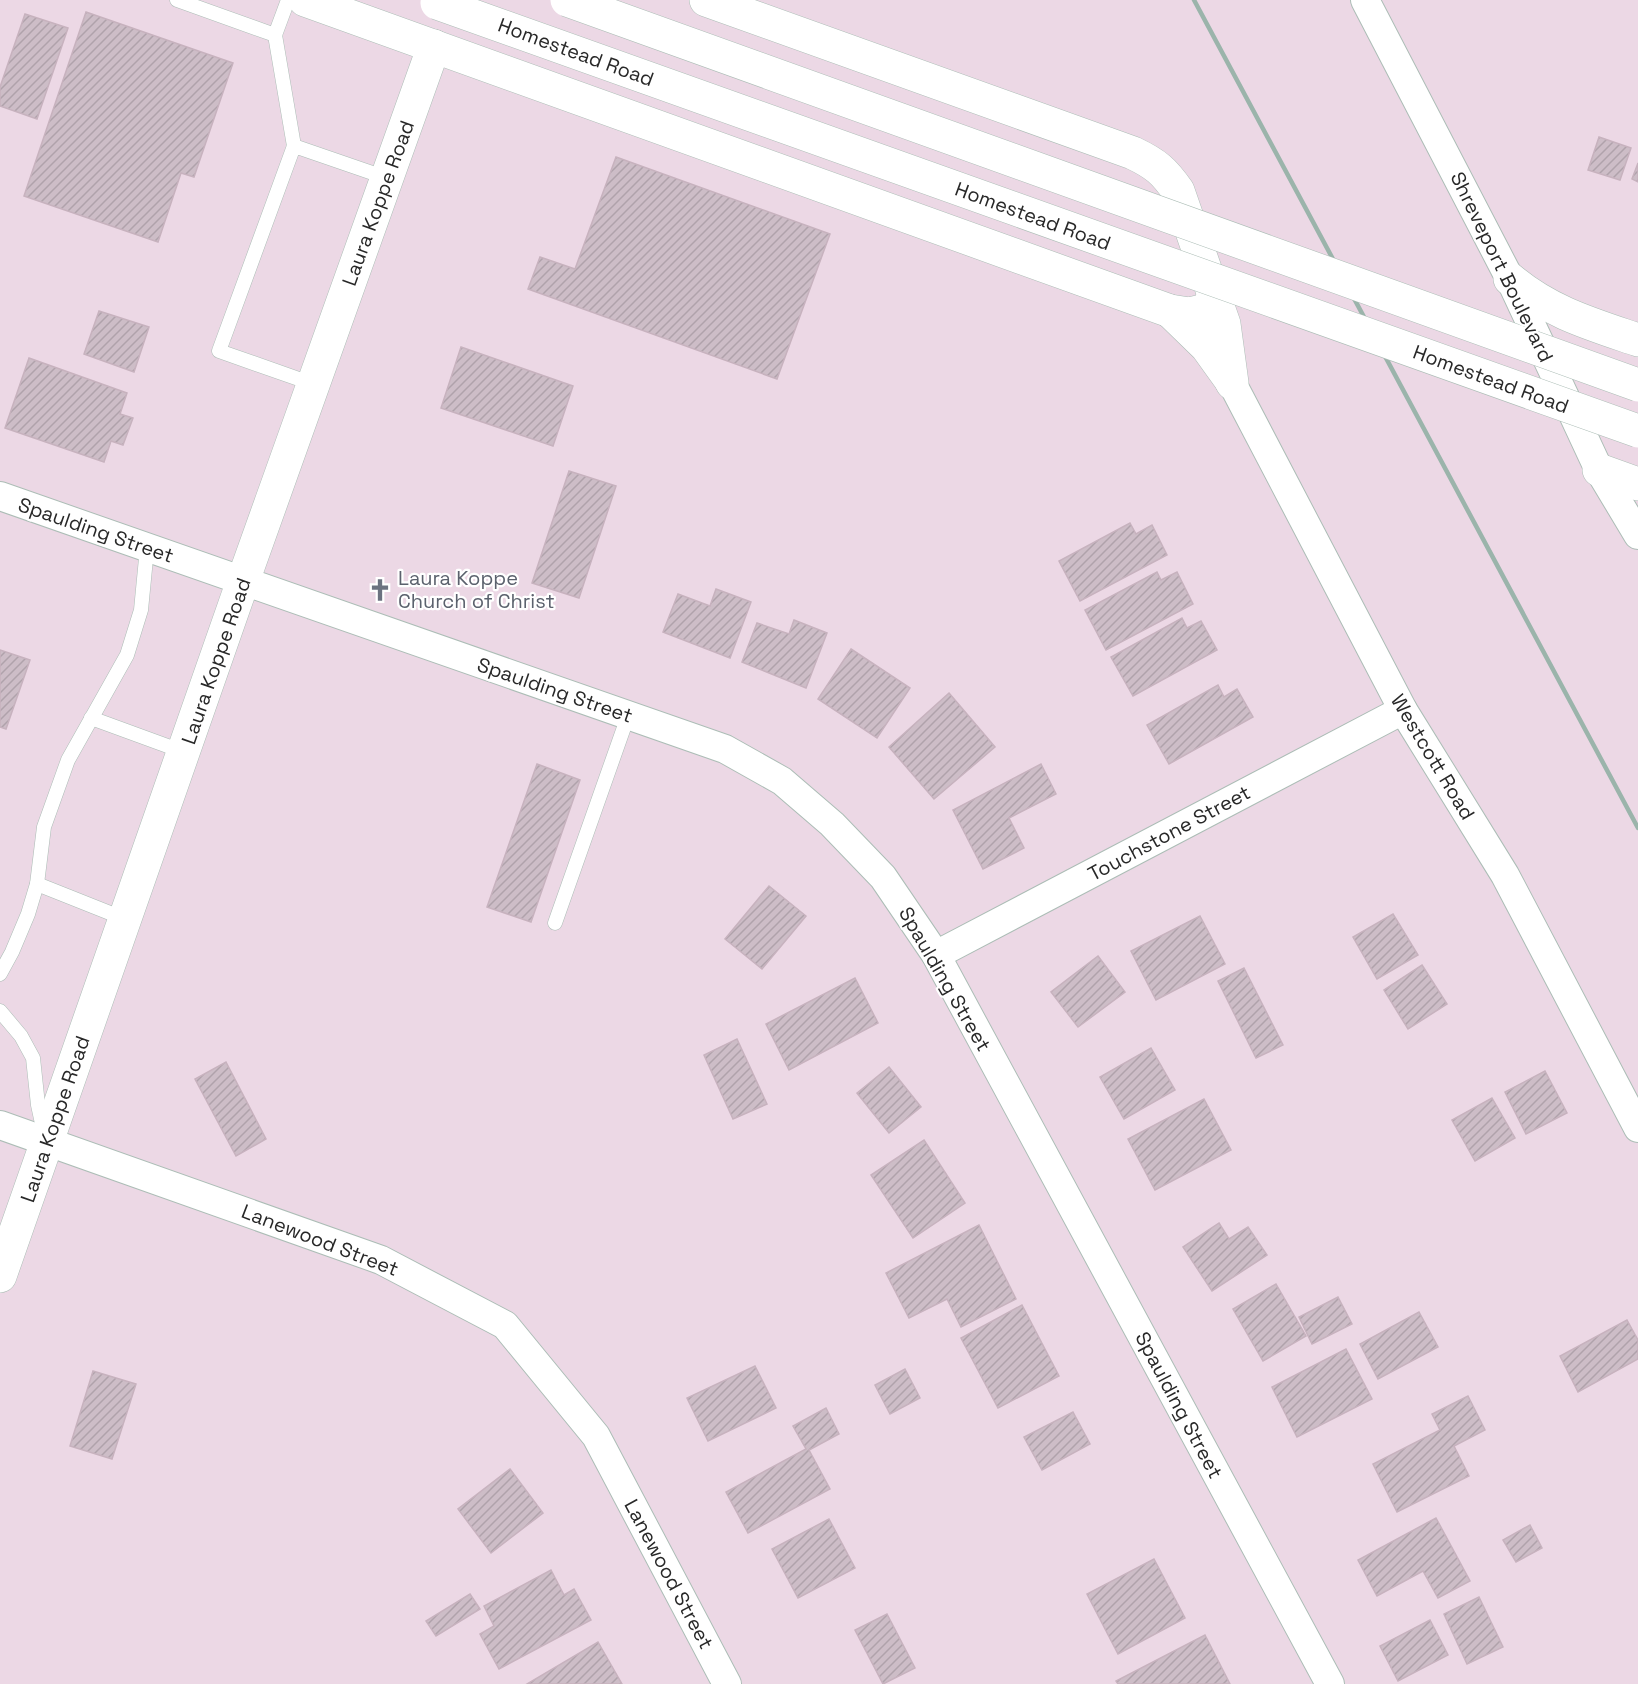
<svg xmlns="http://www.w3.org/2000/svg" width="1638" height="1684" font-family="'Space Grotesk',sans-serif">
  <defs>
    <pattern id="building-hatch" width="6" height="6" patternUnits="userSpaceOnUse" patternTransform="scale(1.5)"><rect width="6" height="6" fill="#cdbdc7"/><path d="M-1 1l2-2M0 6l6-6M5 7l2-2" fill="none" stroke="#b0a2ab"/></pattern>
  </defs>
  <rect width="100%" height="100%" fill="#ecd8e5"/>
  <g fill="url(#building-hatch)" stroke="#c7b2be" stroke-width="1.5">
    <polygon points="86,12 233,63 194,177 181,173 158,242 24,196"/>
    <polygon points="25,14 68,28 37,119 0,106 0,87"/>
    <polygon points="1599,137 1631,148 1620,180 1588,170"/>
    <polygon points="616,157 830,234 777,379 528,289 540,257 575,269"/>
    <polygon points="1638,163 1638,182 1632,179"/>
    <polygon points="99,311 149,327 134,372 84,354"/>
    <polygon points="461,347 573,386 553,446 441,408"/>
    <polygon points="29,358 127,393 120,414 133,418 123,445 111,441 104,462 5,428"/>
    <polygon points="569,471 616,486 579,598 532,583"/>
    <polygon points="1130,523 1136,534 1152,525 1167,555 1080,601 1059,561"/>
    <polygon points="1157,572 1161,580 1177,572 1193,604 1106,650 1085,610"/>
    <polygon points="716,589 751,602 730,658 663,632 678,594 710,606"/>
    <polygon points="1182,618 1187,628 1201,621 1217,650 1133,696 1111,657"/>
    <polygon points="794,620 827,633 806,688 742,662 757,623 789,634"/>
    <polygon points="851,649 910,688 877,738 818,699"/>
    <polygon points="0,650 30,660 6,729 0,727"/>
    <polygon points="1218,685 1224,697 1237,689 1253,717 1169,764 1147,725"/>
    <polygon points="949,693 995,747 934,799 889,747"/>
    <polygon points="537,764 580,780 531,922 487,907"/>
    <polygon points="1041,764 1056,794 1009,818 1024,848 983,869 953,810"/>
    <polygon points="769,886 806,916 762,969 725,939"/>
    <polygon points="1393,914 1418,955 1377,979 1353,937"/>
    <polygon points="1200,916 1225,964 1156,1000 1131,951"/>
    <polygon points="1098,956 1125,992 1078,1027 1051,992"/>
    <polygon points="1422,965 1447,1004 1408,1029 1384,990"/>
    <polygon points="1244,968 1283,1045 1256,1058 1218,981"/>
    <polygon points="855,978 878,1023 789,1070 766,1024"/>
    <polygon points="737,1039 767,1104 733,1119 704,1055"/>
    <polygon points="1151,1048 1175,1090 1124,1119 1100,1077"/>
    <polygon points="226,1062 266,1139 236,1156 195,1079"/>
    <polygon points="889,1067 921,1107 889,1133 857,1093"/>
    <polygon points="1545,1071 1567,1113 1526,1134 1505,1092"/>
    <polygon points="1492,1098 1515,1138 1475,1161 1452,1120"/>
    <polygon points="1204,1099 1231,1150 1155,1190 1128,1139"/>
    <polygon points="924,1140 965,1203 913,1238 871,1175"/>
    <polygon points="1219,1223 1229,1239 1248,1227 1267,1255 1212,1291 1183,1247"/>
    <polygon points="979,1225 1016,1299 961,1327 947,1299 909,1318 886,1273"/>
    <polygon points="1276,1284 1306,1336 1263,1361 1233,1309"/>
    <polygon points="1338,1297 1352,1324 1312,1344 1299,1317"/>
    <polygon points="1022,1305 1059,1376 998,1408 961,1338"/>
    <polygon points="1419,1312 1438,1347 1378,1379 1360,1344"/>
    <polygon points="1627,1320 1638,1340 1638,1359 1578,1392 1560,1356"/>
    <polygon points="1346,1349 1372,1399 1297,1437 1272,1387"/>
    <polygon points="755,1366 776,1408 708,1441 687,1398"/>
    <polygon points="905,1369 920,1398 890,1414 875,1385"/>
    <polygon points="93,1371 136,1384 112,1459 70,1446"/>
    <polygon points="1468,1396 1485,1430 1454,1446 1469,1476 1397,1512 1373,1464 1440,1430 1432,1414"/>
    <polygon points="826,1408 839,1434 809,1450 830,1489 748,1533 726,1492 806,1449 793,1426"/>
    <polygon points="1073,1412 1090,1444 1042,1470 1024,1437"/>
    <polygon points="510,1469 543,1513 491,1553 458,1509"/>
    <polygon points="1436,1518 1470,1581 1438,1598 1423,1571 1377,1596 1358,1560"/>
    <polygon points="829,1519 855,1568 798,1598 772,1549"/>
    <polygon points="1530,1525 1542,1548 1516,1562 1503,1540"/>
    <polygon points="1154,1559 1185,1618 1118,1654 1087,1594"/>
    <polygon points="551,1570 564,1595 574,1589 591,1620 499,1669 480,1634 494,1626 484,1606"/>
    <polygon points="470,1594 480,1609 436,1636 426,1621"/>
    <polygon points="1479,1597 1503,1647 1467,1664 1444,1614"/>
    <polygon points="887,1614 915,1668 883,1684 855,1630"/>
    <polygon points="1430,1620 1448,1655 1398,1681 1380,1646"/>
    <polygon points="1205,1635 1230,1684 1118,1684 1116,1681"/>
    <polygon points="598,1642 622,1684 527,1684"/>
  </g>
  <g fill="none" stroke-linecap="round" stroke-linejoin="round">
    <g stroke="#acbdb6" stroke-width="15">
      <g id="lane">
        <polyline points="177,0 275,35 294,146"/>
        <polyline points="275,35 288,0"/>
        <polyline points="313,384 219,351 294,146 387,178"/>
        <polyline points="91,718 184,752"/>
        <polyline points="37,884 125,919"/>
        <polyline points="555,923 628,716"/>
        <polyline points="0,974 12,952 28,914 37,884 44,827 68,760 127,655 141,610 147,548"/>
        <polyline points="0,1011 21,1036 33,1058 38,1105 43,1128"/>
      </g>
    </g>
    <g stroke="#acbdb6" stroke-width="30">
      <g id="street">
        <polyline points="1365,0 1510,279 1599,470 1638,535"/>
        <polyline points="1232,383 1403,710 1505,875 1638,1128"/>
        <polyline points="0,496 725,749 782,781 832,824 883,877 936,955 1330,1684"/>
        <polyline points="936,955 1403,710"/>
        <polyline points="0,1125 381,1260 505,1325 596,1436 727,1684"/>
      </g>
    </g>
    <g stroke="#acbdb6" stroke-width="34">
      <g id="secondary">
        <polyline points="305,0 1170,311 1189,314 1206,310 1215,296"/>
        <path d="M706,0L1133,153C1156,164 1164,171 1178,191L1224,324L1232,383"/>
        <path d="M1510,279C1549,312 1591,324 1638,340"/>
        <polyline points="1170,311 1207,347 1230,379"/>
        <polyline points="1599,470 1638,484"/>
        <polyline points="0,1276 243,581 434,46"/>
      </g>
    </g>
    <use href="#lane" stroke="#fff" stroke-width="14"/>
    <use href="#street" stroke="#fff" stroke-width="28"/>
    <use href="#secondary" stroke="#fff" stroke-width="33"/>
    <polyline stroke="#9bb4ab" stroke-width="4.5" points="1194,0 1638,828"/>
    <g stroke="#acbdb6" stroke-width="34" stroke-linecap="butt">
      <g id="secondary-bridge">
        <polyline points="567,0 1638,385"/>
        <polyline points="437,3 1638,431"/>
      </g>
    </g>
    <use href="#secondary-bridge" stroke="#fff" stroke-width="33"/>
  </g>
  <defs>
    <g id="church-bare" transform="scale(1.8)"><path d="M-1.2-6h2.4v3.5h3.3v2.4h-3.3V6h-2.4V-.1h-3.3v-2.4h3.3Z" fill="#6b7280" stroke="#fff" stroke-width="2.5" paint-order="stroke"/></g>
  </defs>
  <g fill-rule="evenodd">
    <use href="#church-bare" x="380" y="590"/>
  </g>
  <g text-anchor="middle" stroke-width="4.5" stroke-linejoin="round" paint-order="stroke">
    <g font-size="20" fill="#282828" stroke="#fff">
      <text transform="translate(576 52) rotate(20)" y="7">Homestead Road</text>
      <text transform="translate(378 203) rotate(-70)" y="7">Laura Koppe Road</text>
      <text transform="translate(1033 216) rotate(20)" y="7">Homestead Road</text>
      <text transform="translate(1502 267) rotate(64)" y="7">Shreveport Boulevard</text>
      <text transform="translate(1491 379) rotate(20)" y="7">Homestead Road</text>
      <text transform="translate(96 530) rotate(19)" y="7">Spaulding Street</text>
      <text transform="translate(216 661) rotate(-71)" y="7">Laura Koppe Road</text>
      <text transform="translate(555 690) rotate(19)" y="7">Spaulding Street</text>
      <text transform="translate(1433 757) rotate(59)" y="7">Westcott Road</text>
      <text transform="translate(1169 833) rotate(-28)" y="7">Touchstone Street</text>
      <text transform="translate(945 979) rotate(60)" y="7">Spaulding Street</text>
      <text transform="translate(55 1119) rotate(-71)" y="7">Laura Koppe Road</text>
      <text transform="translate(320 1240) rotate(21)" y="7">Lanewood Street</text>
      <text transform="translate(1179 1405) rotate(62)" y="7">Spaulding Street</text>
      <text transform="translate(669 1574) rotate(62)" y="7">Lanewood Street</text>
    </g>
    <g font-size="20" fill="#5b616d" stroke="#fff" text-anchor="start">
      <text x="398" y="585">Laura Koppe<tspan x="398" dy="23">Church of Christ</tspan></text>
    </g>
  </g>
</svg>
